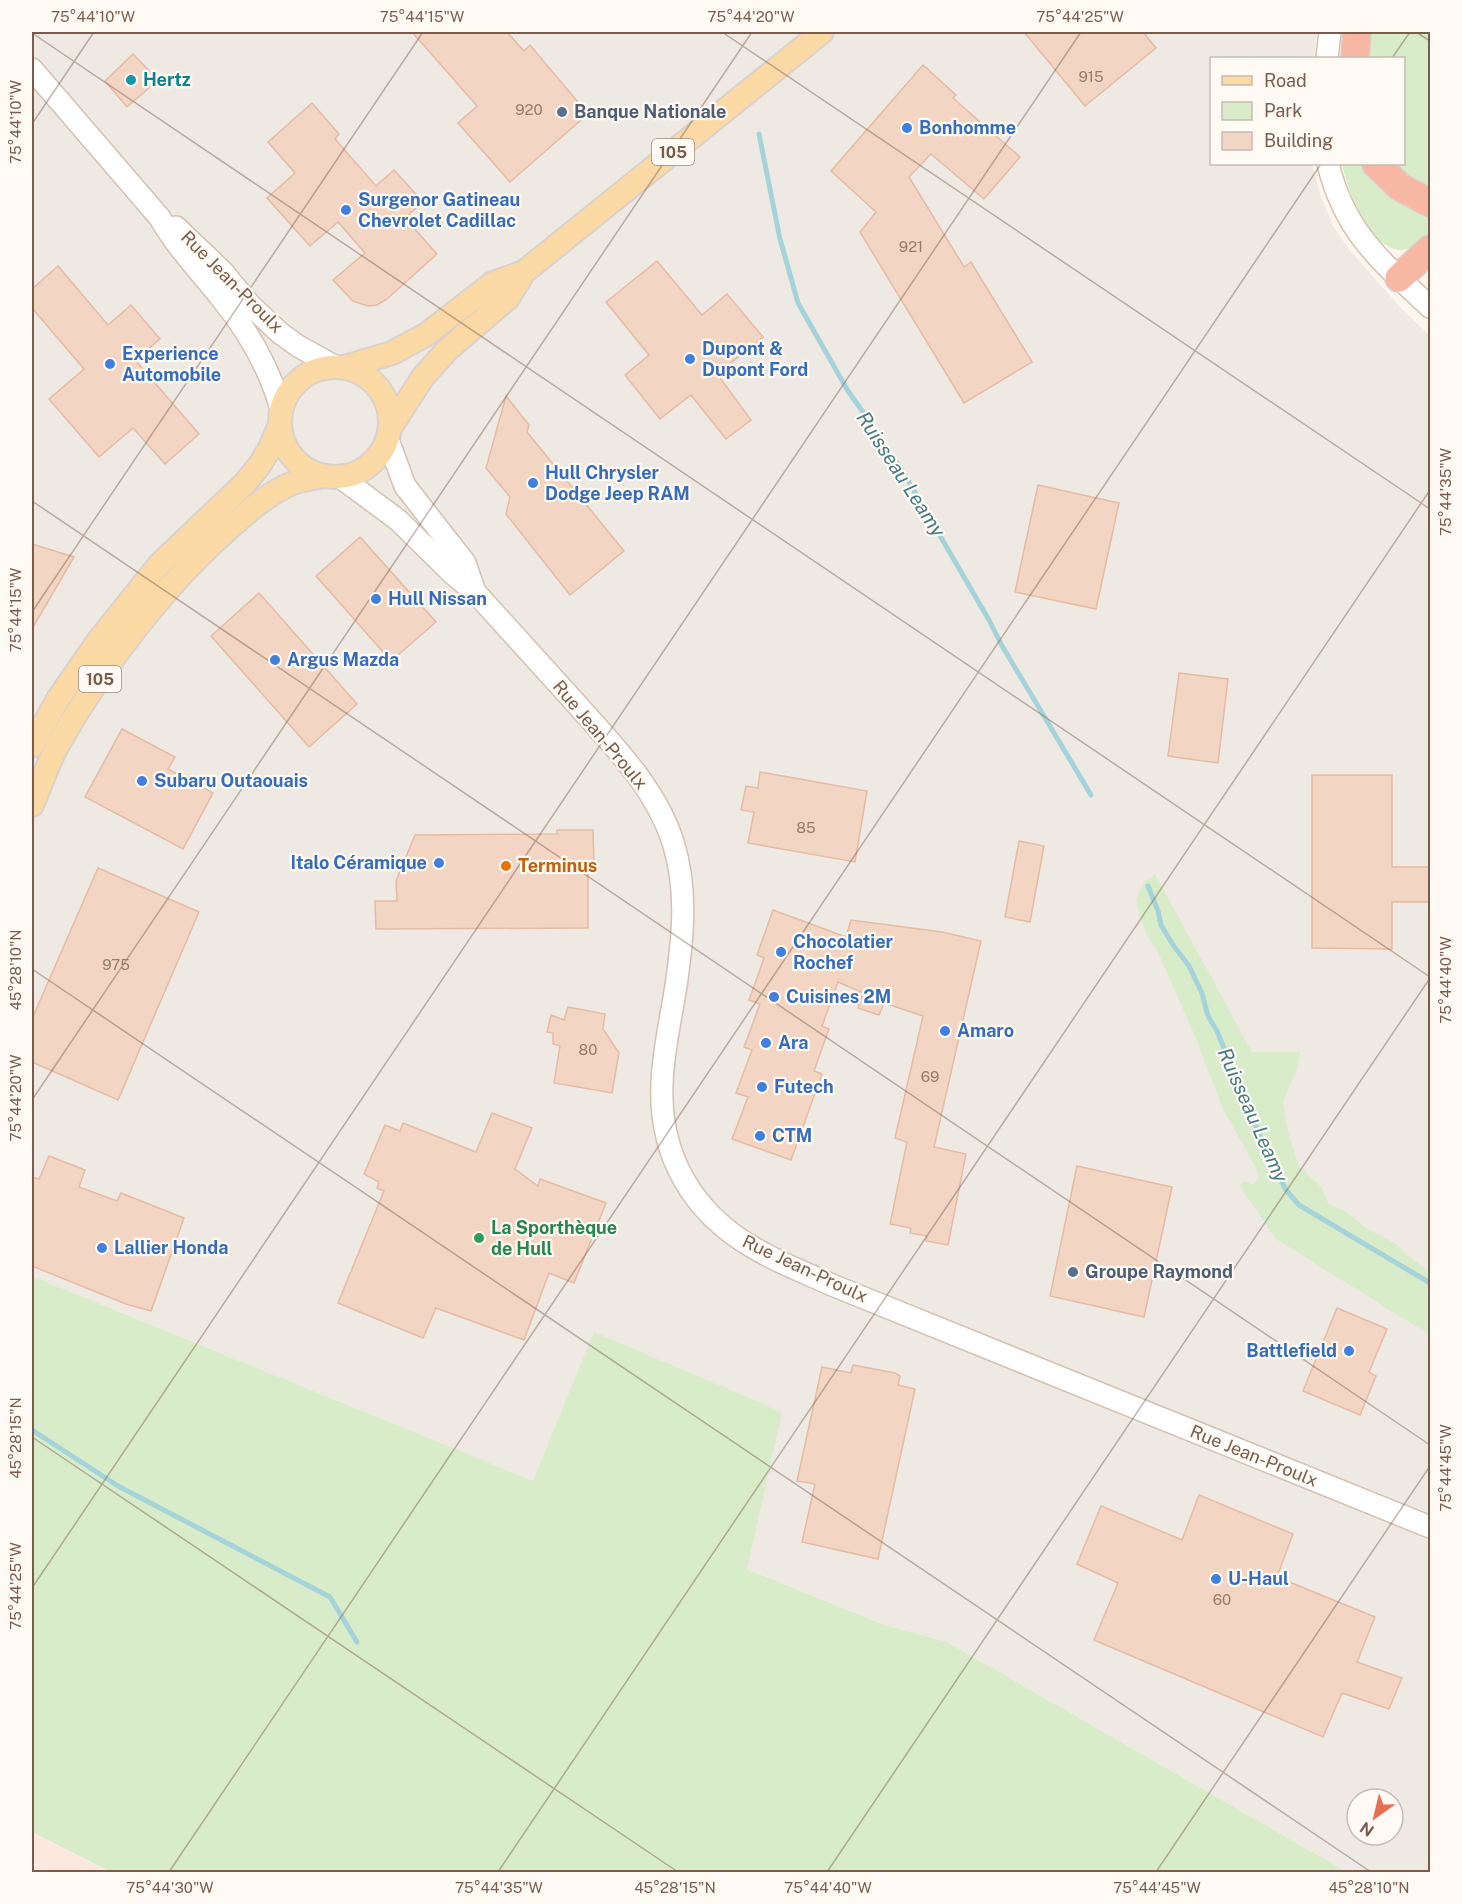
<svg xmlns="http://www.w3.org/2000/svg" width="1462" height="1904" font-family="'Public Sans',sans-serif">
  <rect width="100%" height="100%" fill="#fdf6ec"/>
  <polygon fill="#fde8e0" points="32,1832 111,1872 32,1872"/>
  <path fill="#efe9e4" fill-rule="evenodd" d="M32,32H1317L1314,58H1212V164H1312L1321,197L1333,226L1351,252L1400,307L1430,336V1872H1347L947,1642L882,1624L32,1276ZM1357,1799H1393V1835H1357Z"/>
  <g fill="#d8ecc9">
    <polygon points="1371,32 1430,32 1430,189 1418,184 1393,164 1404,164 1404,58 1369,58"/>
    <path d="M1342,164H1363L1430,215V237C1422,242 1411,250 1400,250C1369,248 1347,189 1342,164Z"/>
    <polygon points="1155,874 1252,1052 1300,1052 1297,1070 1283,1101 1288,1132 1299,1166 1322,1188 1328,1203 1347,1212 1366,1228 1396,1244 1409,1257 1430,1272 1430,1335 1276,1239 1239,1185 1245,1181 1254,1185 1259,1177 1253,1163 1223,1109 1195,1036 1157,950 1147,936 1138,911 1136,899 1145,881"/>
    <polygon points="32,1276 533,1481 594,1332 782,1412 747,1569 882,1624 947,1642 1347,1872 111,1872 32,1832"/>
  </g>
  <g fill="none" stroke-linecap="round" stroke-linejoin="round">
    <g stroke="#a5d3da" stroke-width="5">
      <polyline points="759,134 780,239 798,303 848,391 865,415 871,431 879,444 899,465 989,620 1001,644 1091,795"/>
      <polyline points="1148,886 1158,911 1161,925 1173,945 1189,966 1202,993 1208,1016 1217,1031 1267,1153 1286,1190 1299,1205 1430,1283"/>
      <polyline points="32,1430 118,1486 330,1597 357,1642"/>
    </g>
  </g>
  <g fill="#f3d5c3" stroke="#e6bba3" stroke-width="1.5">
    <polygon points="412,32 507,32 524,51 530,45 588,114 510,182 458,123 477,106"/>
    <polygon points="1024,32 1143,32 1156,48 1085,106"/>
    <polygon points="133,54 158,80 127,107 105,81"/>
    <polygon points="923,65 956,95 953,98 1020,157 984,199 931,154 909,177 964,267 971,262 1032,362 964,403 860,232 876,212 831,171"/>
    <polygon points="312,103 339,134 335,139 376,186 394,170 423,202 405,218 437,254 387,299 377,305 368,306 353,301 333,280 365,253 338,222 310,246 267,198 295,173 268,142"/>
    <polygon points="657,261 702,315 727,294 763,337 717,374 751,420 726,439 691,395 660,419 625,375 649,355 606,302"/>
    <polygon points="58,266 108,325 131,305 160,339 135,360 199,434 165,464 133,428 99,457 49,399 84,369 32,308 32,289"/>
    <polygon points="506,396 529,425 527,432 624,551 570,595 506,514 510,497 486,468"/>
    <polygon points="1038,485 1119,503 1096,609 1015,592"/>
    <polygon points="360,537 436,622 391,661 316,576"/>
    <polygon points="32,544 74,557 32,629"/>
    <polygon points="259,593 357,704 309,747 211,636"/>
    <polygon points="1179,673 1228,679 1218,763 1168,756"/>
    <polygon points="122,729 175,757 168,769 213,793 183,849 85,797"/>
    <polygon points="760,772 867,791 855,862 748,843 754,812 741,810 746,786 758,788"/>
    <polygon points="1312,775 1392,775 1392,867 1431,867 1431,902 1392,902 1392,949 1312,948"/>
    <polygon points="557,830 593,830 594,868 588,868 588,928 376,929 375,901 397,901 396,881 415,835 557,834"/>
    <polygon points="1019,841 1044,846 1030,922 1005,917"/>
    <polygon points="98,868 199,912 118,1100 32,1062 32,1019"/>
    <polygon points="773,910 846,937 851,920 942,932 981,941 934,1147 966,1154 948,1245 926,1241 927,1236 910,1233 911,1228 890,1224 907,1142 895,1138 923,1016 884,1003 879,1015 858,1008 863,993 838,982 822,1026 829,1029 814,1071 822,1074 791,1160 732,1139 748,1097 736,1093 752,1050 744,1047 760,1004 749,1000 764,958 757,955"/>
    <polygon points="568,1007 605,1014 603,1029 619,1053 612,1093 554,1083 560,1046 553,1044 553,1033 547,1032 551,1015 564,1020"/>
    <polygon points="492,1113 532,1128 515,1169 538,1186 540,1179 606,1203 574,1283 549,1273 524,1340 436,1308 423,1338 338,1303 384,1191 377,1188 379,1182 364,1174 385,1125 400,1131 403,1123 476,1152"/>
    <polygon points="49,1156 85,1170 79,1187 117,1201 121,1193 184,1218 151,1311 126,1304 32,1266 32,1177 39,1179"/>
    <polygon points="1077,1166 1172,1187 1144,1317 1050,1296"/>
    <polygon points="1337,1308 1387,1329 1369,1372 1376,1376 1360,1415 1303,1391"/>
    <polygon points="853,1365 895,1373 900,1376 898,1385 915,1389 878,1559 802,1542 815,1484 797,1481 822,1367 851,1373"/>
    <polygon points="1199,1495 1293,1534 1277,1577 1375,1617 1357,1662 1402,1678 1389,1709 1342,1693 1323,1737 1094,1640 1118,1583 1077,1564 1101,1506 1182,1540"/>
  </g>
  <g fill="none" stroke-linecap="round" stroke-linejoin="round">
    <g stroke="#d6c0b0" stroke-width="24">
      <g id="secondary">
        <polyline points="1327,58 1330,32"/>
        <path d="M32,69L160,218C177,248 201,272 222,299C248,331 270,370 281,409"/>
        <path d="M1328,164C1345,233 1381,261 1430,307"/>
        <polyline points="176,227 222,271 250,305 280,333 298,346 334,366"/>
        <polyline points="388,440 405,486 465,563 475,592"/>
        <path d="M340,477L398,520L453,574L475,592C507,627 539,663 572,699C610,742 655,786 673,842C688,890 683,937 676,986C671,1018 663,1051 662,1084C659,1156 693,1213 754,1248C779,1263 806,1273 832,1285L1430,1527"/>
      </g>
    </g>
    <g stroke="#dad1cd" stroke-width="26">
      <g id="primary">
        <circle cx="335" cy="422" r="55"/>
        <polyline points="345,367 392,353 427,334 493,283 524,272"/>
        <polyline points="390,428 423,377 447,350 508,298 524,272 822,32"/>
        <polyline points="32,746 58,699 99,640 159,565 245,483 259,466 270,448 280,425"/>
        <path d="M32,805C41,785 48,762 59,743C102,667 162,588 226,531C246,513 268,493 293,483C303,479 314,478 324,476"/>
      </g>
    </g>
    <g stroke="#dad1cd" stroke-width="30">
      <g id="highway">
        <polyline points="1355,58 1357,32"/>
        <polyline points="1376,164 1400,187 1430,203"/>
        <polyline points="1399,278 1430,249"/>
      </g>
    </g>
    <use href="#secondary" stroke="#fff" stroke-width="21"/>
    <use href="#primary" stroke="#fbd9a5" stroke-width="22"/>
    <use href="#highway" stroke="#f7b7a3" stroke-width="27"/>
  </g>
  <path fill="none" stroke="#7a5c4d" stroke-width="1.5" stroke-opacity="0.45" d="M722,32L1430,509M1416,32L1430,41M32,33L1430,977M1392,58L1410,32M32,124L94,32M32,501L1430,1445M32,612L423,32M32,969L1371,1872M32,1100L752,32M32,1437L678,1872M32,1588L1081,32M169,1872L1321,164M498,1872L1430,490M827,1872L1430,978M1156,1872L1430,1466"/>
  <circle fill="#0f9aa8" stroke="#fffaf3" stroke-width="2" cx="131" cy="80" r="6"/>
  <g fill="#5c6f8a" stroke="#fffaf3" stroke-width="2">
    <circle cx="562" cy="112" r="6"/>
    <circle cx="1073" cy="1272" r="6"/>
  </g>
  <g fill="#3f7fe0" stroke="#fffaf3" stroke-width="2">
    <circle cx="907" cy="128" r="6"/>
    <circle cx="346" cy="210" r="6"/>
    <circle cx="690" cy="359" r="6"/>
    <circle cx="110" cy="364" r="6"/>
    <circle cx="533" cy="483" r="6"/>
    <circle cx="376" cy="599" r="6"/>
    <circle cx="275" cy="660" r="6"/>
    <circle cx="142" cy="781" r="6"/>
    <circle cx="439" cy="863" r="6"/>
    <circle cx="781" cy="952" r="6"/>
    <circle cx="774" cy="997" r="6"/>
    <circle cx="945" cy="1031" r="6"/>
    <circle cx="766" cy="1043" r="6"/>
    <circle cx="762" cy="1087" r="6"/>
    <circle cx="760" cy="1136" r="6"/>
    <circle cx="102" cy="1248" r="6"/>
    <circle cx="1349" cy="1351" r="6"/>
    <circle cx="1216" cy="1579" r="6"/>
  </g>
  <circle fill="#e8710a" stroke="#fffaf3" stroke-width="2" cx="506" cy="866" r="6"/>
  <circle fill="#2e9e5b" stroke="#fffaf3" stroke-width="2" cx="479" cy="1238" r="6"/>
  <g text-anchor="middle" stroke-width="4.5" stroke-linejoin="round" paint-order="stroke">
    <g font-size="15" fill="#987a6a">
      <text x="1091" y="82">915</text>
      <text x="529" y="115">920</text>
      <text x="911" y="252">921</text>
      <text x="806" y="833">85</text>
      <text x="116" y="970">975</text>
      <text x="588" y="1055">80</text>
      <text x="930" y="1082">69</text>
      <text x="1222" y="1605">60</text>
    </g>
    <g fill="#fffaf3" stroke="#a28b7f" stroke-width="1.5">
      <rect x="652" y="139" width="42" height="26" rx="4.5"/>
      <rect x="79" y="666" width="42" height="26" rx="4.5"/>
    </g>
    <g font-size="16" font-weight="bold" fill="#7a5c4d">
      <text x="673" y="158">105</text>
      <text x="100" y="685">105</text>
    </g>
    <g font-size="18" font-weight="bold" fill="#0d838f" stroke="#fffaf3" text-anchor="start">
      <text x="143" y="86">Hertz</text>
    </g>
    <g font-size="18" font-weight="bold" fill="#4e5e75" stroke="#fffaf3" text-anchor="start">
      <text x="574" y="118">Banque Nationale</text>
      <text x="1085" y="1278">Groupe Raymond</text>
    </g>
    <g font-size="18" font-weight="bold" fill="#366cbe" stroke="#fffaf3" text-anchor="start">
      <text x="919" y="134">Bonhomme</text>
      <text x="358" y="206">Surgenor Gatineau<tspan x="358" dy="21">Chevrolet Cadillac</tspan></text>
      <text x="702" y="355">Dupont &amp;<tspan x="702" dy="21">Dupont Ford</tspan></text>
      <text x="122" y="360">Experience<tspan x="122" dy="21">Automobile</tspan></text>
      <text x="545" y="479">Hull Chrysler<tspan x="545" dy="21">Dodge Jeep RAM</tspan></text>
      <text x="388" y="605">Hull Nissan</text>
      <text x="287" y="666">Argus Mazda</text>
      <text x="154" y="787">Subaru Outaouais</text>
      <text x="427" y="869" text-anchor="end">Italo Céramique</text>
      <text x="793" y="948">Chocolatier<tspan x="793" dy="21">Rochef</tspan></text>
      <text x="786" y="1003">Cuisines 2M</text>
      <text x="957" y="1037">Amaro</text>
      <text x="778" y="1049">Ara</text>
      <text x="774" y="1093">Futech</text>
      <text x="772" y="1142">CTM</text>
      <text x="114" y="1254">Lallier Honda</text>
      <text x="1337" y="1357" text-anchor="end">Battlefield</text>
      <text x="1228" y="1585">U-Haul</text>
    </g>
    <g font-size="18" fill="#7a5c4d" stroke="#fffaf3">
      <text transform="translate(232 282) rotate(45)" y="6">Rue Jean-Proulx</text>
      <text transform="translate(600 735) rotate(50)" y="6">Rue Jean-Proulx</text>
      <text transform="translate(805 1269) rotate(25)" y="6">Rue Jean-Proulx</text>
      <text transform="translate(1254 1456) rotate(22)" y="6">Rue Jean-Proulx</text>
    </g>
    <g font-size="18" font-weight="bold" fill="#c56008" stroke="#fffaf3" text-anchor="start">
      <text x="518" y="872">Terminus</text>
    </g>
    <g font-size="18" font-weight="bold" fill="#27864d" stroke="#fffaf3" text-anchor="start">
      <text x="491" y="1234">La Sporthèque<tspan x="491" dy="21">de Hull</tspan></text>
    </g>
    <g font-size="20" font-style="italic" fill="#437c86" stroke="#fffaf3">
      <text transform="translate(901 474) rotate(57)" y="7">Ruisseau Leamy</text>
      <text transform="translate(1253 1115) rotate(66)" y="7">Ruisseau Leamy</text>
    </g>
  </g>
  <rect width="1462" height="1904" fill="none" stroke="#fffaf3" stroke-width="66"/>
  <rect x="1210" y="57" width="195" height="108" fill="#fffaf3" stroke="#cabbb1" stroke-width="1.5"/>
  <rect x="1222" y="76" width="30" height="9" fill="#fbd9a5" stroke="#cabbb1" stroke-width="1.5"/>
  <text x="1264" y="87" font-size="18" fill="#7a5c4d">Road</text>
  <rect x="1222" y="102" width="30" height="18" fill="#d8ecc9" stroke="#cabbb1" stroke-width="1.5"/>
  <text x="1264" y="117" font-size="18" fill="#7a5c4d">Park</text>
  <rect x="1222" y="132" width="30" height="18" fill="#f3d5c3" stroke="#cabbb1" stroke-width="1.5"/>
  <text x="1264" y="147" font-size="18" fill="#7a5c4d">Building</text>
  <g transform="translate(1375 1817) rotate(214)"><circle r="28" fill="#fffaf3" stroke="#cabbb1" stroke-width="1.5"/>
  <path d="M0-4.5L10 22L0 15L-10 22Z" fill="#e76f51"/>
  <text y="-9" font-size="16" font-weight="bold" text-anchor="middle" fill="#7a5c4d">N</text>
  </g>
  <rect x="33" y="33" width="1396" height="1838" fill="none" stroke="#7a5c4d" stroke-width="2"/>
  <g font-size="15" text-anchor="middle" fill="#7a5c4d">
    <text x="93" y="22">75°44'10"W</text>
    <text x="422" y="22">75°44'15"W</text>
    <text x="751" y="22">75°44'20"W</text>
    <text x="1080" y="22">75°44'25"W</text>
    <text transform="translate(16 122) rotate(-90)" y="5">75°44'10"W</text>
    <text transform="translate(1446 492) rotate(-90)" y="5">75°44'35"W</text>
    <text transform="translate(16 610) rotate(-90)" y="5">75°44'15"W</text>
    <text transform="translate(16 970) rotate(-90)" y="5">45°28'10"N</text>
    <text transform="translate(1446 980) rotate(-90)" y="5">75°44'40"W</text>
    <text transform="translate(16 1098) rotate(-90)" y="5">75°44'20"W</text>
    <text transform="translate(16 1438) rotate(-90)" y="5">45°28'15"N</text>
    <text transform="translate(1446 1468) rotate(-90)" y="5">75°44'45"W</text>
    <text transform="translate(16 1586) rotate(-90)" y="5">75°44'25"W</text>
    <text x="170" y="1893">75°44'30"W</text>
    <text x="499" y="1893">75°44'35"W</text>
    <text x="675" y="1893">45°28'15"N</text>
    <text x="828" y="1893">75°44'40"W</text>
    <text x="1157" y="1893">75°44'45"W</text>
    <text x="1369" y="1893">45°28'10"N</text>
  </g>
</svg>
